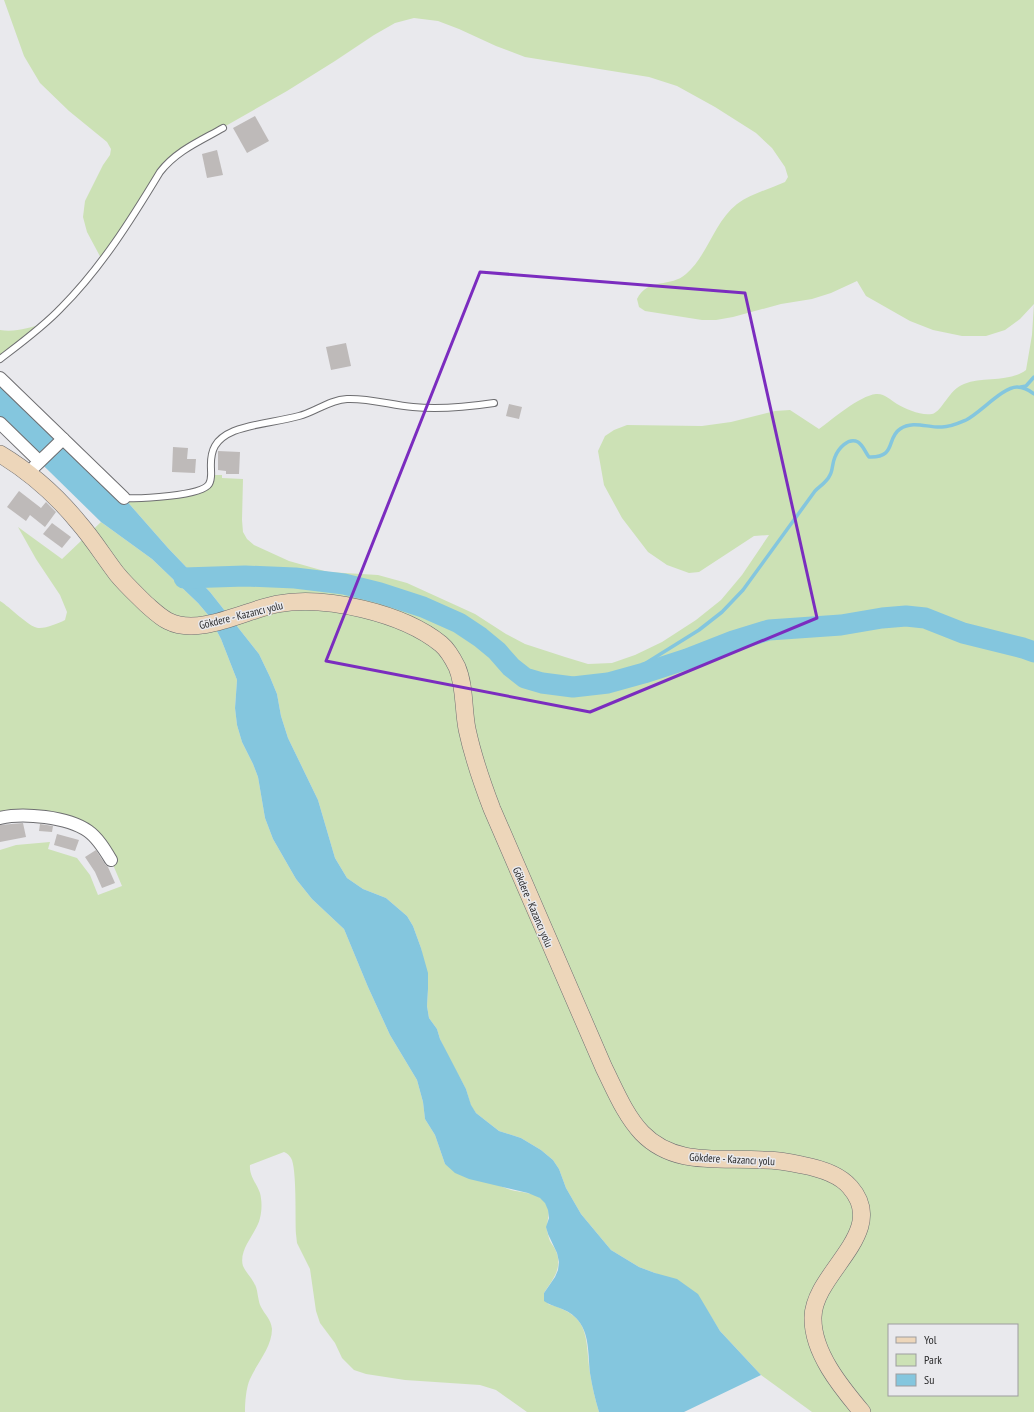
<svg xmlns="http://www.w3.org/2000/svg" width="1034" height="1412" font-family="'PT Sans Narrow',sans-serif">
  <rect width="100%" height="100%" fill="#e9e9ed"/>
  <g fill="#cce1b5" fill-rule="evenodd">
    <path d="M4,0H1034V1412H812L761,1375L720,1331L697,1294L655,1273L639,1267L611,1250L581,1214L566,1188L559,1169L553,1160L541,1150L521,1138L499,1131L476,1113L471,1106L466,1089L449,1058L440,1039L437,1029L429,1018L427,1006L428,989L421,948L413,926L407,916L386,898L363,889L347,878L335,858L318,800L288,738L281,716L277,694L270,677L259,654L210,592L168,548L124,498L202,490L211,475H222V478L243,479L242,520L243,532L247,539L254,545L289,561L328,572L378,575L407,583L475,614L506,634L525,644L565,657L588,664L612,663L635,655L662,642L696,620L721,600L742,575L769,535L754,536L699,572L689,573L667,565L648,552L622,518L604,485L598,451L605,436L614,430L627,425L702,426L731,422L775,411L790,410L819,429C833,419 859,396 876,394C884,393 891,400 897,404C906,409 921,416 932,414C942,412 949,389 964,384C984,376 1009,383 1026,370L1032,335L1034,304L1020,319L1005,330L986,336H962L933,330L910,321L866,296L857,281L831,293L812,299L781,304L733,317L716,320H702L645,311L639,307L637,299C648,277 671,288 686,274C708,255 714,222 737,204C751,194 769,189 785,182L788,177L785,167L772,148L756,133L715,107L677,86L649,77L525,57L496,46L459,29L438,21L414,18L395,23L374,35L335,61L287,91L178,153L166,163L102,260L87,232L83,217L85,201L103,165L110,155L111,149L107,142L69,111L40,83L24,56ZM889,1325H1017V1395H889Z"/>
    <path d="M44,324L0,359V330C15,333 30,327 44,324Z"/>
    <path d="M101,522L152,559L198,603L209,616L221,639L237,680L235,708L237,725L242,742L253,764L258,777L265,818L273,839L296,879L312,899L344,929L368,987L390,1035L417,1080L423,1102L425,1119L435,1135L445,1164C467,1173 489,1182 511,1190C522,1193 537,1192 545,1202C551,1210 548,1217 547,1226C546,1230 548,1234 549,1238C550,1243 554,1246 556,1251C563,1268 553,1279 544,1293L548,1304C591,1316 585,1336 590,1373C592,1386 595,1399 599,1412H527L496,1390L480,1385L405,1380L366,1374L354,1370L342,1358L335,1343L320,1323L316,1311L310,1269L297,1243L296,1234C295,1220 297,1168 291,1158C289,1155 287,1153 284,1152L250,1165C249,1176 257,1184 260,1193C262,1201 262,1210 260,1218C257,1233 238,1249 243,1266C246,1273 253,1279 256,1287C258,1293 258,1301 261,1307C265,1315 271,1319 272,1329C272,1347 257,1363 250,1379C246,1388 245,1402 245,1412H0V850L16,845L50,842L48,849L77,858L90,875L98,895L122,886L111,860L77,825L0,818V601C10,607 29,627 38,628C45,629 59,623 65,620L67,612L60,595L36,559L18,527L62,559Z"/>
  </g>
  <path fill="#84c6de" d="M0,378L124,498L168,548L210,592L259,654L270,677L277,694L281,716L288,738L318,800L335,858L347,878L363,889L386,898L407,916L413,926L421,948L428,973V989L427,1006L429,1018L437,1029L440,1039L466,1089L471,1105L476,1113L499,1131L521,1138L541,1150L553,1160L559,1169L566,1188L581,1214L611,1250L639,1267L655,1273L677,1279L698,1294L720,1331L761,1375L684,1412H599C595,1399 592,1386 590,1373C588,1355 590,1332 576,1318C566,1307 553,1308 544,1301V1293L555,1277L558,1270L559,1262L557,1253L548,1234L546,1227L549,1218L548,1210L545,1203L540,1198L528,1193L469,1179L455,1173L445,1164L435,1135L425,1119L423,1102L417,1080L390,1035L368,987L344,929L312,899L296,879L273,839L265,818L258,777L253,764L242,742L237,725L235,708L237,680L221,639L209,616L198,603L152,559L101,522L0,423Z"/>
  <g fill="none" stroke-linecap="round" stroke-linejoin="round">
    <g stroke="#84c6de" stroke-width="3.5">
      <polyline points="1021,387 1026,386 1034,377"/>
      <path d="M608,683L646,663L699,630L722,612L743,590L815,491C820,486 827,482 830,475C833,470 832,463 835,457C838,449 848,437 858,442C863,445 865,452 869,457C897,458 886,438 900,429C913,420 928,428 942,427C950,427 959,423 966,420C980,413 1003,387 1017,387C1023,387 1029,390 1034,394"/>
    </g>
    <polyline stroke="#84c6de" stroke-width="21" points="184,578 245,576 295,578 344,584 380,593 423,607 459,623 480,637 497,651 511,667 525,678 542,683 573,687 608,683 644,673 687,659 733,641 769,630 841,625 882,618 906,616 925,618 963,633 1023,648 1034,652"/>
  </g>
  <g fill="#bebab9">
    <polygon points="255,116 269,141 247,153 233,128"/>
    <polygon points="217,150 223,175 207,178 202,154"/>
    <polygon points="346,343 351,366 331,370 326,347"/>
    <polygon points="509,404 522,407 519,419 506,416"/>
    <polygon points="173,447 188,448 187,459 196,459 195,473 172,472"/>
    <polygon points="218,451 240,452 239,474 226,474 226,471 218,470"/>
    <polygon points="19,491 41,508 46,502 56,512 45,527 30,515 26,521 7,507"/>
    <polygon points="52,523 71,537 62,548 43,534"/>
    <polygon points="23,823 26,837 0,842 0,825"/>
    <polygon points="40,824 53,826 52,832 39,831"/>
    <polygon points="57,834 79,840 75,851 54,845"/>
    <polygon points="96,850 105,864 108,867 115,883 102,888 95,872 85,857"/>
  </g>
  <g fill="none" stroke-linecap="round" stroke-linejoin="round">
    <g stroke="#6e6e71" stroke-width="8">
      <g id="lane">
        <path d="M0,359C21,343 43,327 61,308C101,268 131,220 160,172C176,151 200,141 223,128"/>
        <path d="M124,498C139,499 202,496 209,484C212,479 211,474 211,469C210,450 215,439 234,431C255,423 277,422 299,416C315,412 329,400 347,399C369,398 391,405 413,407C440,410 467,407 494,403"/>
      </g>
    </g>
    <g stroke="#6e6e71" stroke-width="14">
      <g id="street">
        <polyline points="0,378 124,498"/>
        <polyline points="0,423 39,461"/>
        <polyline points="34,467 63,439"/>
        <path d="M0,818C23,812 68,817 88,831C98,838 105,850 111,860"/>
      </g>
    </g>
    <g stroke="#6e6e71" stroke-width="18">
      <path id="secondary" d="M0,454C30,472 57,496 79,523C93,539 104,557 117,574C126,585 136,594 146,604C153,610 160,617 168,621C199,637 246,610 277,604C325,595 403,613 441,644C447,649 453,659 457,667C465,686 463,708 467,729C473,757 482,783 492,809L604,1068C615,1090 625,1115 642,1133C675,1167 720,1157 763,1160C776,1160 789,1162 802,1165C818,1168 839,1174 850,1187C890,1232 814,1272 813,1317C812,1352 841,1387 862,1412"/>
    </g>
    <use href="#lane" stroke="#fff" stroke-width="6"/>
    <use href="#street" stroke="#fff" stroke-width="12"/>
    <use href="#secondary" stroke="#edd6ba" stroke-width="17"/>
  </g>
  <path fill="none" stroke="#7b2cbf" stroke-width="3" stroke-linejoin="round" d="M480,272L745,293L817,618L590,712L326,661Z"/>
  <g text-anchor="middle" stroke-width="3" stroke-linejoin="round" paint-order="stroke">
    <g font-size="11" fill="#2a2a2b" stroke="#e9e9ed">
      <text transform="translate(241 615) rotate(-14)" y="4">Gökdere - Kazancı yolu</text>
      <text transform="translate(533 907) rotate(67)" y="4">Gökdere - Kazancı yolu</text>
      <text transform="translate(732 1159) rotate(3)" y="4">Gökdere - Kazancı yolu</text>
    </g>
  </g>
  <rect x="888" y="1324" width="130" height="72" fill="#e9e9ed" stroke="#9d9d9f"/>
  <rect x="896" y="1337" width="20" height="6" fill="#edd6ba" stroke="#9d9d9f"/>
  <text x="924" y="1344" font-size="12" fill="#2a2a2b">Yol</text>
  <rect x="896" y="1354" width="20" height="12" fill="#cce1b5" stroke="#9d9d9f"/>
  <text x="924" y="1364" font-size="12" fill="#2a2a2b">Park</text>
  <rect x="896" y="1374" width="20" height="12" fill="#84c6de" stroke="#9d9d9f"/>
  <text x="924" y="1384" font-size="12" fill="#2a2a2b">Su</text>
</svg>
